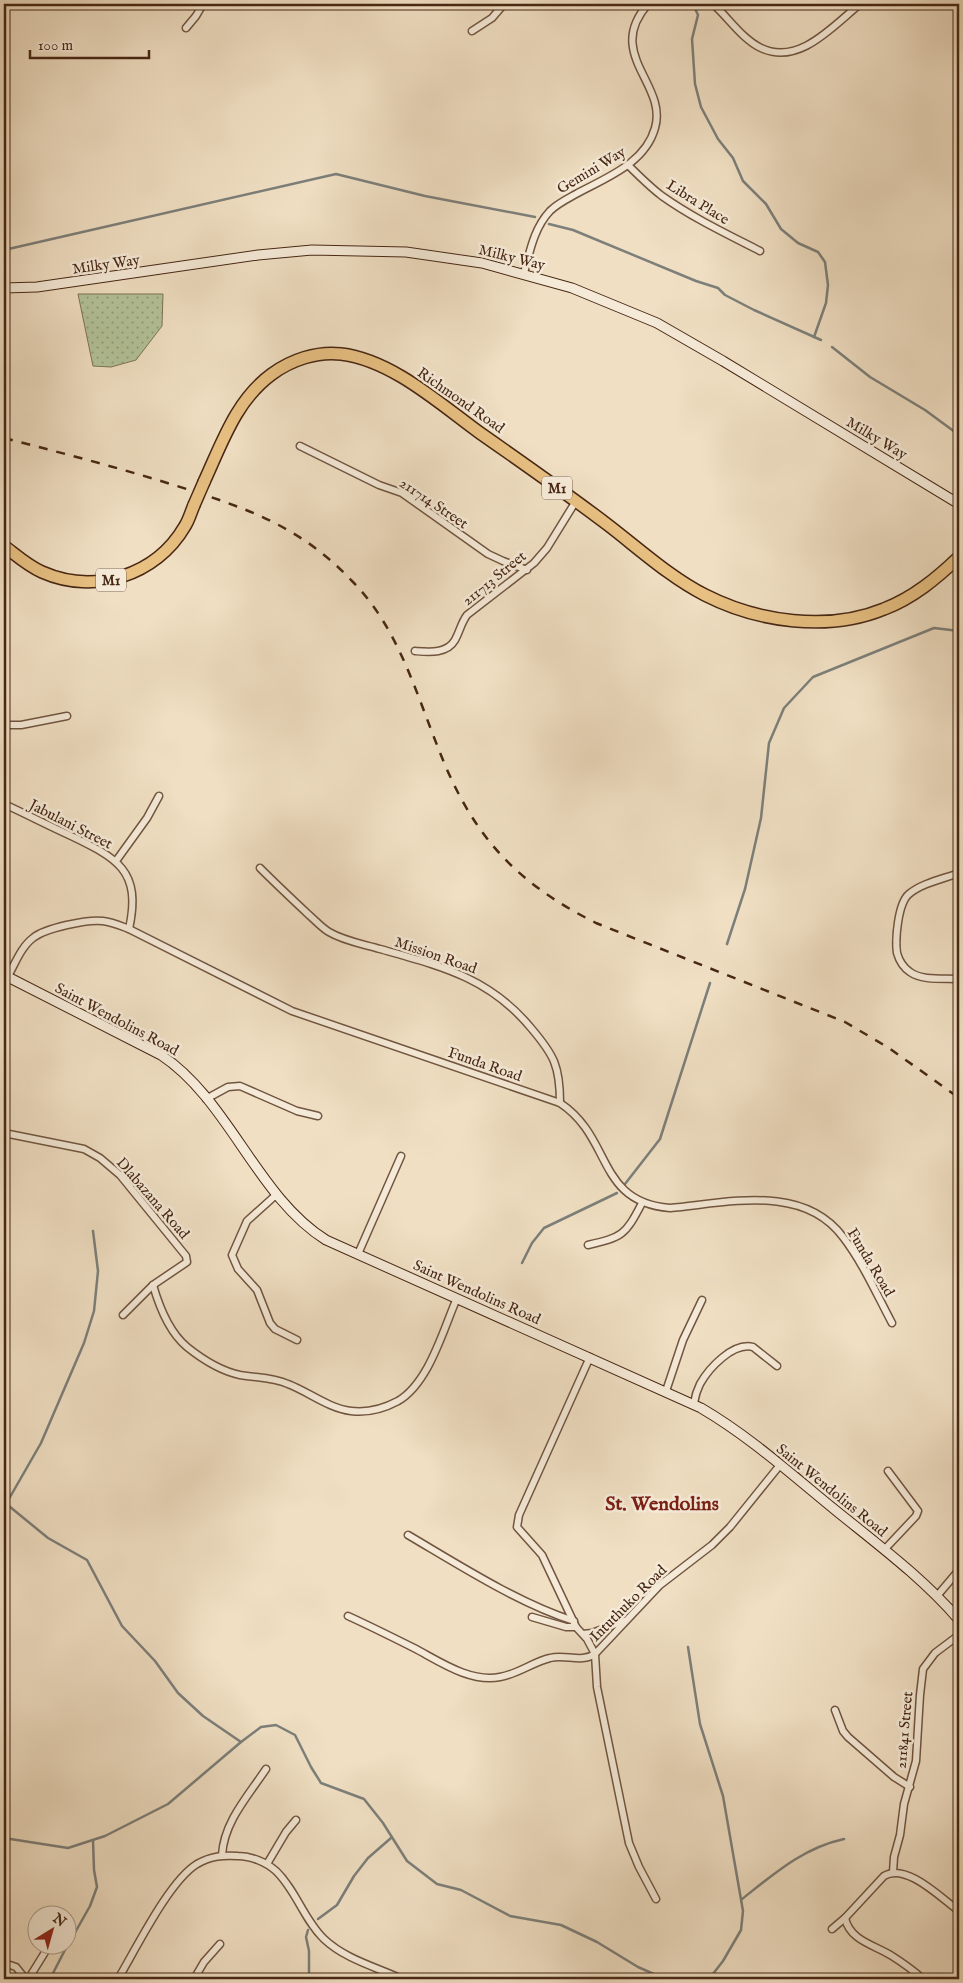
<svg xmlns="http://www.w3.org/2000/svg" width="963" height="1983" font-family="'IM FELL English',serif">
  <defs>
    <pattern id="garden-dots" width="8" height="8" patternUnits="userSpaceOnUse" patternTransform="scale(1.25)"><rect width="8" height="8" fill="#b3c399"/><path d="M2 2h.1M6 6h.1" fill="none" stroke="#939e7c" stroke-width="1.8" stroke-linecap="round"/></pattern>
  </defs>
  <rect width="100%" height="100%" fill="#f0dfc3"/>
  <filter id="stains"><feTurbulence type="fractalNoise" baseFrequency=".004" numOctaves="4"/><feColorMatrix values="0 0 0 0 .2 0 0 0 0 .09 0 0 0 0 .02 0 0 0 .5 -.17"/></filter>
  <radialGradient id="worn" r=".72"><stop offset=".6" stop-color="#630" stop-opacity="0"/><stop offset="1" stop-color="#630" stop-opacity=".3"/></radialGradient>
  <polygon fill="url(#garden-dots)" stroke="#7d7556" points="78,294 163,294 162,326 136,360 111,367 93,366"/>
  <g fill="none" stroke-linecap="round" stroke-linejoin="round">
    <g stroke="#7c7f7a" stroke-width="2.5">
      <polyline points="693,4 698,15 692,39 695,84 701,107 718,139 733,158 743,181 766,204 781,229 798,243 818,252 825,262 828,285 826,303 814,337"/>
      <polyline points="549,224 573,230 696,281 718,288 725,295 754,310 821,340"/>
      <polyline points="4,250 336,174 425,196 535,217"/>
      <polyline points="832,347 870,377 925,410 959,435"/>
      <polyline points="727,944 745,889 761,818 769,743 784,708 813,677 934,628 959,631"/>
      <polyline points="625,1184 660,1139 710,983"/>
      <polyline points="522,1263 532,1243 544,1228 617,1193"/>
      <polyline points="4,1502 48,1538 87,1560 122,1626 155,1661 178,1693 203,1716 241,1742 261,1727 276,1725 295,1735 311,1767 321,1783 364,1799 383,1823 407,1861 437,1884 461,1890 510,1916 561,1925 597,1942 638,1967 665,1979"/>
      <polyline points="6,1504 41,1443 84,1343 94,1311 98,1271 93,1231"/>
      <polyline points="688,1647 700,1724 723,1796 743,1911 741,1930 723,1961 709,1979"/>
      <polyline points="4,1838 68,1848 105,1836 168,1804 241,1742"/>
      <path d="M742,1899C775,1873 803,1848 844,1839"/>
      <polyline points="318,1919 337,1905 354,1876 368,1858 391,1838"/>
      <polyline points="308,1930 306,1937 309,1951 309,1979"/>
      <polyline points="68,1945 90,1906 97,1887 94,1870 93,1840"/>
      <polyline points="50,1979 67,1946"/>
    </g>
    <g stroke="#715540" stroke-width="9">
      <g id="street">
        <path d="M713,4C728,17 742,39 761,48C799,66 833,26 860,4"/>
        <polyline points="186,28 196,16 203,4"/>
        <polyline points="472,31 492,18 504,4"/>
        <path d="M628,165C639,176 650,187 662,196C693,218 727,234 760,251"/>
        <path d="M524,273C530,251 534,228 550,211C557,204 567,199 576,194C605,178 645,164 655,128C668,84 604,54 648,4"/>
        <polyline points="300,446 379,485 402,493 488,554 503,561 527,570"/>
        <path d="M415,651C429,652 447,654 455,640C460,631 461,623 467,615L534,563L547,548L576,501"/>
        <polyline points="4,725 21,725 67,716"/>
        <path d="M4,804C26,814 47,825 69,835C117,858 142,870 129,929"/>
        <polyline points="116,861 147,818 159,796"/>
        <path d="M260,868C276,884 293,900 309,915C316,921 322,928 329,932C344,941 363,944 380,949C440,966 489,977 531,1028C554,1055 560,1066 560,1103"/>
        <path d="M959,873C943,879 922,883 909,894C898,903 895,939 897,953C899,960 904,968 910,972C922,981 945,978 959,979"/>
        <path d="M8,976C15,964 21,947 33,938C45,928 88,919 103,921C112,922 121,926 129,929L292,1011L560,1103C613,1138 596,1202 670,1208C727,1203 803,1183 843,1237C863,1263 877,1295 892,1323"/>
        <polyline points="206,1099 228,1087 240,1086 297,1111 318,1116"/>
        <polyline points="4,1133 84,1149 100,1158 120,1175 186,1256 187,1262 153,1285 123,1315"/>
        <polyline points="277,1194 247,1221 232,1255 238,1269 257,1290 270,1323 275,1329 297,1340"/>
        <path d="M588,1245C622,1237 625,1236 642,1203"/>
        <polyline points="358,1254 401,1156"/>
        <path d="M153,1285C159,1306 169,1332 187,1347C202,1359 221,1371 240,1375C257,1378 272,1377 288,1384C309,1392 328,1408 351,1411C367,1413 383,1409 398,1401C429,1383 443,1330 457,1298"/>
        <polyline points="590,1357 519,1515 517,1527 542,1555 576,1627 587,1639 595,1654 597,1687 629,1843 639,1867 656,1899"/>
        <polyline points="666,1391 683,1340 702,1300"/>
        <path d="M694,1403C695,1397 697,1390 700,1384C709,1368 733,1342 753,1347L777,1366"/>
        <path d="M408,1535C459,1565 518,1603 574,1621"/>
        <polyline points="884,1550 916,1516 918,1511 888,1471"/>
        <polyline points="937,1596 959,1570"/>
        <path d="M348,1616C370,1626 392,1637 414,1648C439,1661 470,1683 500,1677C518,1674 533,1662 550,1658C565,1654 582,1663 595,1654L660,1585L712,1545L730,1527L780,1465"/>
        <polyline points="532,1617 566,1627 576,1627"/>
        <polyline points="583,1634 592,1633 624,1621"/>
        <polyline points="835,1710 843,1731 848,1737 894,1777 910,1787"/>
        <path d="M222,1855C224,1822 248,1796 266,1769"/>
        <polyline points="267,1864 286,1832 296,1820"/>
        <polyline points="893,1872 894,1857 900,1835 904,1804 916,1761 920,1695 923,1669 935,1653 959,1635"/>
        <path d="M845,1918C850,1941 875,1945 892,1956C903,1963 914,1971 923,1979"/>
        <path d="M832,1929L845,1918L884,1876C906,1862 942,1899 959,1911"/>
        <polyline points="4,1967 7,1964 16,1967 24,1977 29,1978 47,1949"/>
        <path d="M118,1979C136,1949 169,1881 197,1864C211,1856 223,1855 238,1856C251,1856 266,1862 276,1871C296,1890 304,1920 324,1939C345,1959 376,1967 402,1979"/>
        <polyline points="194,1979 204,1962 220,1944"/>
      </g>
    </g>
    <g stroke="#472714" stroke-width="11">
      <g id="secondary">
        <polyline points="4,288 37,287 258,255 312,250 406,252 482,263 572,288 657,323 723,361 959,504"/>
        <path d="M4,975L161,1055C229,1100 257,1197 326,1240L701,1408C749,1436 791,1474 834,1509C877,1544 923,1578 959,1620"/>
      </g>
    </g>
    <g stroke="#472714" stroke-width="14">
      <g id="highway">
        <path d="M204,482C222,443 236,400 272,374C291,360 317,351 341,354C392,360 440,404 480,433C523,463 566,493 608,525C638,548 671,578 705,595C758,622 828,632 884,609C913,598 937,578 959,557"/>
        <path d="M4,546C16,555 28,566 42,572C94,595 156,576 185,526C189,520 191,512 194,505"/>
      </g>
    </g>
    <use href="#street" stroke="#f5ead8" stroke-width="6"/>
    <use href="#secondary" stroke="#f5ead8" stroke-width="9"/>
    <use href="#highway" stroke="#e8c082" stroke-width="11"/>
    <path stroke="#472714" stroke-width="2.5" stroke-dasharray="9 9" stroke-linecap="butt" d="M4,438C62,453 120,468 177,486C246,508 300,526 351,580C397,626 414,687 437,745C470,832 512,881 596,923L845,1022L889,1048L959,1098"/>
    <g stroke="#472714" stroke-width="14" stroke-linecap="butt">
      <polyline id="highway-bridge" points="194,505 204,482"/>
    </g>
    <use href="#highway-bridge" stroke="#e8c082" stroke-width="11"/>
  </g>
  <g text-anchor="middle" stroke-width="5" stroke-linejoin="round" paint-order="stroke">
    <g fill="#f5ead8" stroke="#7b624f" stroke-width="1">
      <rect x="542" y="476.5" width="30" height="23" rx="4"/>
      <rect x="96" y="568.5" width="30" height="23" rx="4"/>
    </g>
    <g font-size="14" font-weight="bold" fill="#472714">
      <text x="557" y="493">M1</text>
      <text x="111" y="585">M1</text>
    </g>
    <g font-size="15" fill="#472714" stroke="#f5ead8">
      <text transform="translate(591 170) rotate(-31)" y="5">Gemini Way</text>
      <text transform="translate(698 202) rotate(32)" y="5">Libra Place</text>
      <text transform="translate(512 257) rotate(14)" y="5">Milky Way</text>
      <text transform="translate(106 264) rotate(-8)" y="5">Milky Way</text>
      <text transform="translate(461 400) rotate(35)" y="5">Richmond Road</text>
      <text transform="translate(877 438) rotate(31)" y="5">Milky Way</text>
      <text transform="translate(434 503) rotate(34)" y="5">211714 Street</text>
      <text transform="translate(494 578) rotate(-39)" y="5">211713 Street</text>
      <text transform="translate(71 824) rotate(27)" y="5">Jabulani Street</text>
      <text transform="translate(436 955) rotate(19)" y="5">Mission Road</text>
      <text transform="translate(117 1019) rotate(28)" y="5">Saint Wendolins Road</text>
      <text transform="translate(485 1064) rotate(19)" y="5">Funda Road</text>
      <text transform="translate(153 1198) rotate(49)" y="5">Dlabazana Road</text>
      <text transform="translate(871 1262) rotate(59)" y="5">Funda Road</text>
      <text transform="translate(477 1292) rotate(24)" y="5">Saint Wendolins Road</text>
      <text transform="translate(832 1490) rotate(39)" y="5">Saint Wendolins Road</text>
      <text transform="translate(628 1603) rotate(-45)" y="5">Intuthuko Road</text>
      <text transform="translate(904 1730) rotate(-85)" y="5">211841 Street</text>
    </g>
    <g font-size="20" font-weight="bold" fill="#7a1f14" stroke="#f5ead8">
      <text x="662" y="1510">St. Wendolins</text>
    </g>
  </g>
  <rect width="963" height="1983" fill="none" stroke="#f0dfc3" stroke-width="20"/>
  <rect x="5" y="5" width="953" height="1973" fill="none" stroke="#472714" stroke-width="2.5"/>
  <rect x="10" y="10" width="943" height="1963" fill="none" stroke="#472714"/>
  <g transform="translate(52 1930) rotate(37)"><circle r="24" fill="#f5ead8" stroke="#af9c8a"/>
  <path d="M0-4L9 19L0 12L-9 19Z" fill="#8f2418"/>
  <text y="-8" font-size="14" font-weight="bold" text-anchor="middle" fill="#472714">N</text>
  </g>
  <path d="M30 50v8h119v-8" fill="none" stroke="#472714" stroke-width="2.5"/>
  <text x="38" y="50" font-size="15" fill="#472714" stroke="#f5ead8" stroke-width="4" paint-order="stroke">100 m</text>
  <rect width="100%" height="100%" filter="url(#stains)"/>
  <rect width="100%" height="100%" fill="url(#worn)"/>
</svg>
